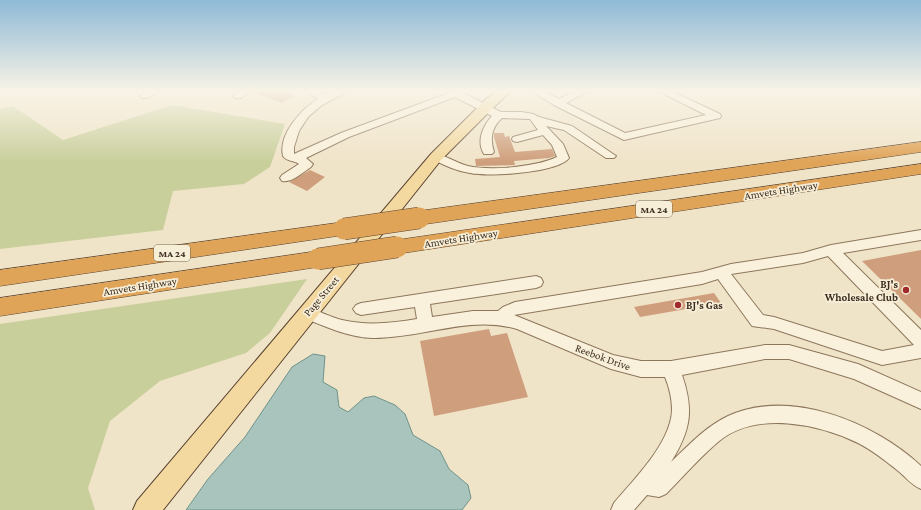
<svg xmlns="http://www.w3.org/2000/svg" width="921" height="510" font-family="'Crimson Pro',serif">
  <rect width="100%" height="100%" fill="#f0e4c8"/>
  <g fill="#c9cf9b">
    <polygon points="172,105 285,124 270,167 244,184 173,191 163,230 0,249 0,109 13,106 63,140"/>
    <polygon points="307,279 270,333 246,353 160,381 110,421 88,488 95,510 0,510 0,324"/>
  </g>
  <polygon fill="#a9c4bc" stroke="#6f938a" points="313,354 325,356 323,382 337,390 339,407 348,412 364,398 374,396 395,405 405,414 413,435 440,451 449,469 468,485 471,498 462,510 186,510 208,479 245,437 292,367"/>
  <g fill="#cf9f7d">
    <polygon points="254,90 279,90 295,96 282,103 253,92"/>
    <polygon points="494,133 504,133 505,137 509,136 515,152 552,149 555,156 549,158 514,161 515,165 476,166 475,159 500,157 494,137"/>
    <polygon points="310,170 325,177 307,191 289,182"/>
    <polygon points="921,250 921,319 862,261"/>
    <polygon points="714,293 721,303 640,317 634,307"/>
    <polygon points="489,329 491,336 507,333 528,397 434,416 420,341"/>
  </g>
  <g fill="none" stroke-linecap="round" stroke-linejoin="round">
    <g stroke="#8d765c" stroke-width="2">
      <g id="minor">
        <polygon points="148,90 160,90 148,98 142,98 140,96"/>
        <polygon points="241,90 253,90 241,98 235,98 233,96"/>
        <path d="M305,90H317L325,95L336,90H350L322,105L308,117L299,131L294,147V154L341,133L457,90L501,112H522L533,114L539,117L572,126L616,156L614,158H606L564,130L546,126L563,144L569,158C558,173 488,177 470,173C456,171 444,165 432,159L430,157L432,155L436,154C447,156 457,163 468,166C490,171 536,167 557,157L552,145L543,135L517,142L513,141L512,139L513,137L538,130L530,119L502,118C491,128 490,139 494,152L492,154H484C476,141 483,126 492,116L455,97L349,137L306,158L313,164L311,167C303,172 292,183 282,181L280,178L282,175L299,164C294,160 287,162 283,156C278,135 301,109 318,99Z"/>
        <polygon points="529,90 542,90 559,99 577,90 590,90 566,103 625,133 706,115 656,90 669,90 720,114 721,116 720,118 624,140 554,105"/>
        <path d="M921,230V240L843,253L921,330V358L882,365L774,329L752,326L718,279L702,284L514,315L613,355L641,361H671L765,345H789L858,364L921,392V409L854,379L789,359H765L682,375C694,410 691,430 671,462C689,445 705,427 728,416C790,388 874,422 921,466V489C911,485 906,477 897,470C886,461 873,451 860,444C820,424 755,410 718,442C699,458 683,477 666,494L659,497L647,495L634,510H611L614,503C634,479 671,443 672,410C672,398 669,387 665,377H641L611,369L517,329C468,315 421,339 372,338C347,337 324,326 302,317L299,313L302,309L307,307C319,311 330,317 342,320C368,326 392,323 417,319L415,307L361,315L356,313L353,309L356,305L361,303L536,276L541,278L543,282L541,286L536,288L430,304L432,317L473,311H498L503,307L515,302L702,272L731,264L803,253L831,245ZM828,256L914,345L882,351L774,317L763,315L731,274L803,263Z"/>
      </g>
    </g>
    <g stroke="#5b4430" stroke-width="2">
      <polygon id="major" points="498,90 512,90 496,105 441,160 163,510 133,510 137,501 431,154 486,99"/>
    </g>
    <g stroke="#5b4430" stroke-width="1">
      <g id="highway">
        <polygon points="921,142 921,152 419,225 412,223 409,218 412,213 419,211"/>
        <polygon points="921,164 921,174 397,254 390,252 387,247 390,242 397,240"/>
        <polygon points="344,222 351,224 354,229 351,234 0,286 0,270"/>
        <polygon points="318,251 325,253 329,259 325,265 318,267 0,316 0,298"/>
      </g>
    </g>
    <use href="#minor" fill="#faf1dc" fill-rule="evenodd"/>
    <use href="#major" fill="#f3d9a0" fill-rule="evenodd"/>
    <use href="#highway" fill="#e0a458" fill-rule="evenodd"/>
    <g stroke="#5b4430" stroke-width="22" stroke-linecap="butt">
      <g id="highway-bridge">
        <polyline points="344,229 419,218"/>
        <polyline points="318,259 397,247"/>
      </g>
    </g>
    <use href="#highway-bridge" stroke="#e0a458" stroke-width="21"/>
  </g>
  <linearGradient id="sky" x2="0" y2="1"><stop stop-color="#8fbad6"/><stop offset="0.56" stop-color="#f8f3e6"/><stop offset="1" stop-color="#f8f3e6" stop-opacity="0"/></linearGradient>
  <rect width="921" height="162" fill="url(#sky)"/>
  <g fill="#9e2a2b" stroke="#f7eed8" stroke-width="1.5">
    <circle cx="906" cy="290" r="4"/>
    <circle cx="678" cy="305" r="4"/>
  </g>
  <g text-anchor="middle" stroke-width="3.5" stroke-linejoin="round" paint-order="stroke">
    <g fill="#f7eed8" stroke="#756857" stroke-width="1">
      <rect x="636" y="201" width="36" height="16" rx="3"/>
      <rect x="154" y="245" width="36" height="16" rx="3"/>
    </g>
    <g font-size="10" font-weight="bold" fill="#3d2e20">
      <text x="654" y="213">MA 24</text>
      <text x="172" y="257">MA 24</text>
    </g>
    <g font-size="11" fill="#3d2e20" stroke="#f7eed8">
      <text transform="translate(781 190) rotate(-9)" y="4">Amvets Highway</text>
      <text transform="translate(461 238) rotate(-9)" y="4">Amvets Highway</text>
      <text transform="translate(140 286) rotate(-9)" y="4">Amvets Highway</text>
      <text transform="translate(321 296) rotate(-50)" y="4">Page Street</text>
      <text transform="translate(603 357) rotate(20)" y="4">Reebok Drive</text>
    </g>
    <g font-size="11" font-weight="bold" fill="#3d2e20" stroke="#f7eed8" text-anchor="end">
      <text x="898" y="288">BJ's<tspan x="898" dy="13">Wholesale Club</tspan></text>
      <text x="686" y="309" text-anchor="start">BJ's Gas</text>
    </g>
  </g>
</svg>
